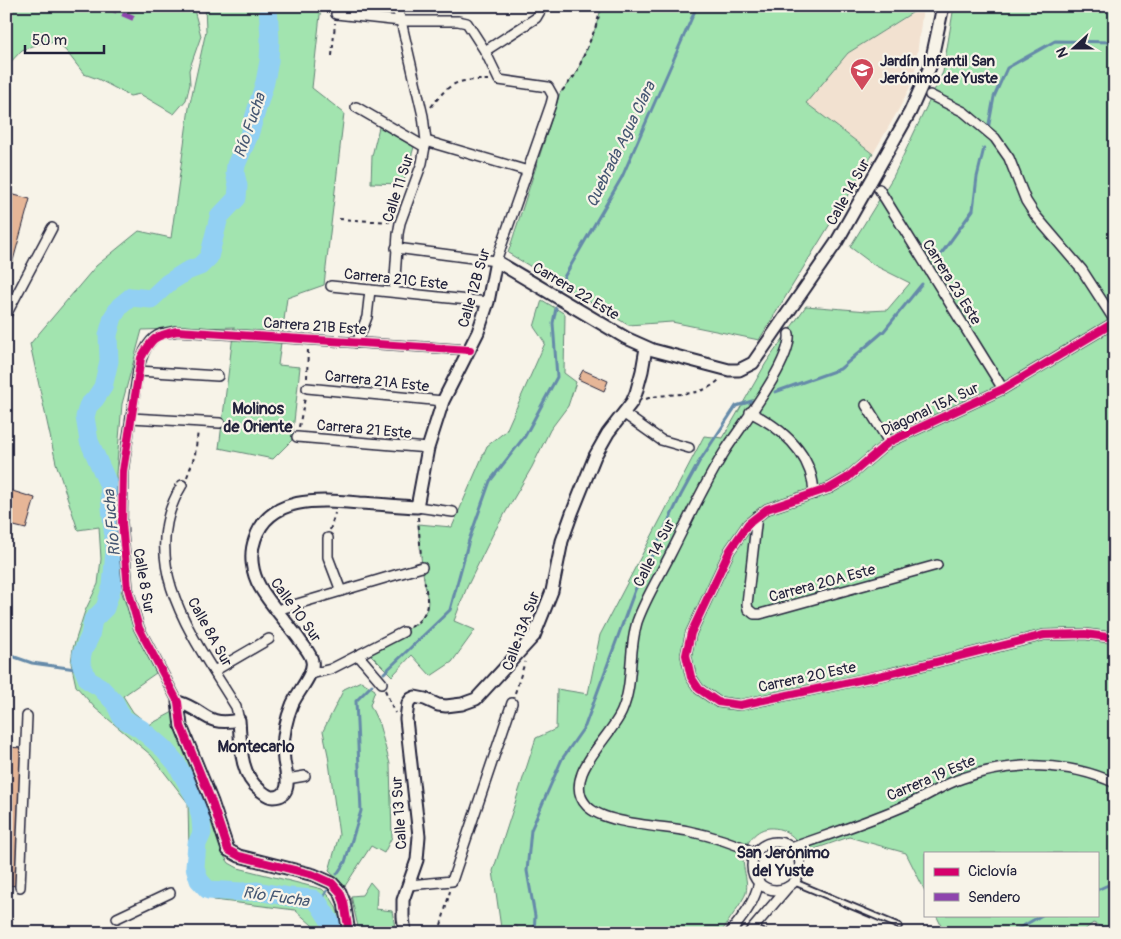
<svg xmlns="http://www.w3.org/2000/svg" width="1121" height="939" font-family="Pangolin,sans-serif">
  <rect width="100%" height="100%" fill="#f7f3e8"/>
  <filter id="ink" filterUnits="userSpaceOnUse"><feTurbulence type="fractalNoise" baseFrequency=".02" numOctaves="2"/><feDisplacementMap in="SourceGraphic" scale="10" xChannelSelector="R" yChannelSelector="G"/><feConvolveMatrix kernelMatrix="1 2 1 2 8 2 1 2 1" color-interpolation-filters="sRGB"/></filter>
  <g filter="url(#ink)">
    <polygon fill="#f2e1d0" points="923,7 914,79 900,107 873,154 806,103 848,53"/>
    <g fill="#a2e4af" stroke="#628375">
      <polygon points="6,6 193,6 201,36 189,70 190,84 186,100 174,114 140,94 130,96 98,79 84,74 66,51 57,43 44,42 22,50 6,67"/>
      <path d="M205,6H321L312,88L344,113L324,285L287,298L278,365L300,367L292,440L273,459L219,448L234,327L142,330L122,404L116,474L120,587L136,634L156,673L123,696L133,712L149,725L173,712L185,750L205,800L222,853L229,863L238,868L322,889C337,902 339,913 342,933H314L312,925L295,910L214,900L191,882L189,853L188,803L151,755L95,708L76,686L71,663L73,648L85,611L98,584L101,559L99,527L78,530L56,463L30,344L96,266L139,231L171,238L189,108L206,31Z"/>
      <polygon points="602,6 923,6 848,53 806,103 873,154 759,340 672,322 628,325 508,253 560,93 576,74 595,29"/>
      <path d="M954,6H1115V933L1093,923L1081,933H945L936,915H1097V853H925V891L906,853L849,837L806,852C796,839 787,827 769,828C761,829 755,833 750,840C735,860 750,875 746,893C743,901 726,924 721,933H517V926L501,928L493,871L536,738L556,729L557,689L588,694L600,635L704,436L723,438L766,363L806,306L868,311L887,310L910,283L874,265L850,247L893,177L943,72Z"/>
      <polygon points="379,127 414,147 403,184 371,183 372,156"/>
      <polygon points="542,300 565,314 564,373 576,382 568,406 550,430 532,467 493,534 467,587 454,621 475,630 452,662 431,676 412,655 392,676 367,651 404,632 419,622 427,609 428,602 422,567 418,524 452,527 487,446 506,431 545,343 534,327"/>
      <polygon points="361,681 375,690 370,705 379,724 390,764 392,837 384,853 371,846 345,886 329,871 339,835 328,755 323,731 344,689"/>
      <polygon points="370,882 377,890 376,909 392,911 396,933 373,933 358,927 351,896 362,895"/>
    </g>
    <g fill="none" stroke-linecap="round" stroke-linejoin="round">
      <g stroke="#658aa9" stroke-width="3">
        <polyline points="988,129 994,97 1007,68 1055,41 1115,42"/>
        <polyline points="936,261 973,210 977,177 984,148"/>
        <polyline points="559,288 560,284 622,177 697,6"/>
        <polyline points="775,392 840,369 884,331 922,284"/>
        <polyline points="6,654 32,663 83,670"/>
        <polyline points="384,673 450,610 469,540 490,481 525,436 557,377 553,323 556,308"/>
        <polyline points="337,874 345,862 361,811 356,701 372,685"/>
        <polyline points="1097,890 1115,882"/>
        <polyline points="319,904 327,891"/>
        <polyline points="534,933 535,916 527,871 531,830 562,759 585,726 635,590 681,495 699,462 736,406 752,401"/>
        <polyline points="1011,933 1042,915"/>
      </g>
      <polyline stroke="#92d0f3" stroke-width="19" points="268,6 270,39 269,61 265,82 249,135 236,165 235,173 238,186 237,198 219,217 209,257 200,266 187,271 168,283 151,299 131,297 120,306 113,317 108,335 109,361 103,387 95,399 88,406 85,417 89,441 109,486 115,550 112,586 105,608 93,620 90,636 82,653 81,663 88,680 100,687 115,703 122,718 141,729 164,749 176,763 191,790 197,801 201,819 202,833 197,844 195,867 199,880 208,890 242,892 257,891 290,897 313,899 319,904 331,923 332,933"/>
    </g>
    <g fill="#e6b697" stroke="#22223b">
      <polygon points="6,193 30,199 6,286"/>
      <polygon points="583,370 608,381 604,391 578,379"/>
      <polygon points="6,489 35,498 26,529 6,524"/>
      <polygon points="6,747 24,748 18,886 6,885"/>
    </g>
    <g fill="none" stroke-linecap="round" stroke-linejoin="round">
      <g stroke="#22223b" stroke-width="8">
        <g id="service">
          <polyline points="794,882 899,926"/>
          <polyline points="754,928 765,933"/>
        </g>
      </g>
      <g stroke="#22223b" stroke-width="12">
        <g id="minor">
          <polyline points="336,14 401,21 458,21 467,23 485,51 499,80 548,87 553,96 551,104 496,261 396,248"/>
          <polyline points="485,51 536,18 543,6"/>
          <polyline points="930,95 964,112 995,138 1009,158 1026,201 1035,215 1082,270 1115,321"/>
          <polyline points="356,107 425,147"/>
          <polyline points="426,141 528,171"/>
          <polyline points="879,189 1003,389"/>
          <polyline points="331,286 488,302"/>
          <polyline points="394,292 398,234 400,223 422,163 426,141 423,116 401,21 396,6"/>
          <polyline points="6,315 52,228"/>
          <polyline points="1115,322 1003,389 889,442 847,478 830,488 767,509 748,524 730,550 691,633 686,655 691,677 699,689 718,702 740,705 888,674 1044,635 1085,634 1115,638"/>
          <polyline points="357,343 367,317 370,290"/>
          <polyline points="138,371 218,376"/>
          <polyline points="307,388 443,401"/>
          <polyline points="866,405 889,442"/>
          <path d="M750,412C783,429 813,454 814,494"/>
          <polyline points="623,413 661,440 689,448"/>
          <polyline points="131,418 220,423"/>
          <polyline points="297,437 428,448"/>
          <path d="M182,485C134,564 196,641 236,707L239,720"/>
          <polyline points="417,507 453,512"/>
          <polyline points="757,516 747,604 748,609 754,614 760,614 937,565"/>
          <polyline points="328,538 328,557 341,591"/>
          <polyline points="277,610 422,567"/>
          <polyline points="358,655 382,683"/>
          <polyline points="214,671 269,639"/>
          <polyline points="311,674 331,669 403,632"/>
          <path d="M178,702L139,628L128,589L122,523L123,471L138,371C141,358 147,339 161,334C166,333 172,332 177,331L470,350"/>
          <polyline points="287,779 305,776"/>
          <circle cx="776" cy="866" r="24"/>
          <path d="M791,848C830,834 871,821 909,804C927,796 944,784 963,778C1012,761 1068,761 1115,783"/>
          <path d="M756,853C734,843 712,836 688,831C662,826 604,824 587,806C560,777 611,738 622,711C634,683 628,652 637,622C645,599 659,577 670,555C688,520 704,484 725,451C741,426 792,361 789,334"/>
          <polyline points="409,885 452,881 512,703"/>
          <polyline points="20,887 27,716"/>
          <polyline points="117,918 170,893"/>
          <path d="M730,933C743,916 754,904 759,882"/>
          <polyline points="749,933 788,887"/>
        </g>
      </g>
      <g stroke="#22223b" stroke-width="15">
        <g id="tertiary">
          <path d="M349,933L344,902L340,892L332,883L314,875L239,856L228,850L212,802L181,726L178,702C206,710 204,727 239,720C241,743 239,774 260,790C264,793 268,797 273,797C294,797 286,773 284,761C282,742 285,722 292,705C297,692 315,674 312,661C311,654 305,648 301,642C288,623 271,606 260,587C252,573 249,555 255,539C270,494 323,500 360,503C379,504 398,506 417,507L428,448L443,401L478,332L488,302L496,261L626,338L653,350L729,370H739L753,363L836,243L910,112L930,67L943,6"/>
          <polyline points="405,933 403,917 403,900 417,860 419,836 406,719 408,703 411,699 415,697 425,699 438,705 446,706 462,704 476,699 534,636 552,591 562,541 572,513 595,456 608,433 632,402 636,393 642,371 646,348"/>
        </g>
      </g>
      <g stroke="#22223b" stroke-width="2" stroke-dasharray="4 4" stroke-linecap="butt">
        <polyline points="332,56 335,23"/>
        <polyline points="562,91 576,74 595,29 602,6"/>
        <path d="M431,107C451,81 456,80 488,80"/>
        <polyline points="339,219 390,222"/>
        <polyline points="307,378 308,348"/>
        <path d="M646,399C673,390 699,401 721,378"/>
        <polyline points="299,427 305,398"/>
        <polyline points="187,477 195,455 198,431"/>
        <polyline points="418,517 421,557"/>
        <polyline points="330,530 335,513"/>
        <path d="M411,627C433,612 427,600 424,577"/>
        <polyline points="385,690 395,713"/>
        <polyline points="515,693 525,662"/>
        <polyline points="439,933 450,891"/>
      </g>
      <use href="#service" stroke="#f7f3e8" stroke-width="4.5"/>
      <use href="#minor" stroke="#f7f3e8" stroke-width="9"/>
      <use href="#tertiary" stroke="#f7f3e8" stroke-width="11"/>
      <polyline stroke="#8e44ad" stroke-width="6" stroke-dasharray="12 6" stroke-linecap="butt" points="106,6 136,19"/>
      <g stroke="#f7f3e8" stroke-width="11">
        <g id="cycleway">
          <polyline points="1115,322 1003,389 889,442 847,478 830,488 767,509 748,524 730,550 691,633 686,655 691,677 699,689 718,702 740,705 888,674 1044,635 1085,634 1115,638"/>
          <path d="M349,933L344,902L340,892L332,883L314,875L239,856L228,850L212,802L181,726L178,702L139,628L128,589L122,523L123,471L141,358C152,338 154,336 177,331L470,350"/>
        </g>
      </g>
      <use href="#cycleway" stroke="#d6006c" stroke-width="8"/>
    </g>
  </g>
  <defs>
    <g id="school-pin" transform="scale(1.25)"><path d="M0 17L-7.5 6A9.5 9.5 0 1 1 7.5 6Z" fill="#d1495b" stroke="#f7f3e8"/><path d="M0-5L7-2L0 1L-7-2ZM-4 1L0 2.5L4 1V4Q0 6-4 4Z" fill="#fff"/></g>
  </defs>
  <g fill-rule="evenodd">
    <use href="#school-pin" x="862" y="70"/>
  </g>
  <g text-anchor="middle" stroke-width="4.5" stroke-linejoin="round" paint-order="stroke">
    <g font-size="15" font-weight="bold" fill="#22223b" stroke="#f7f3e8" text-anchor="start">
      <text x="880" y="66">Jardín Infantil San<tspan x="880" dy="17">Jerónimo de Yuste</tspan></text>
    </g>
    <g font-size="15" fill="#22223b" stroke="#f7f3e8">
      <text transform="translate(398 188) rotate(-72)" y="5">Calle 11 Sur</text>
      <text transform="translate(848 192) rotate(-61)" y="5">Calle 14 Sur</text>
      <text transform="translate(396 279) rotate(6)" y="5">Carrera 21C Este</text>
      <text transform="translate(952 282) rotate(58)" y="5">Carrera 23 Este</text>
      <text transform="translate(474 288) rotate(-74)" y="5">Calle 12B Sur</text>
      <text transform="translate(576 291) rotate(31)" y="5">Carrera 22 Este</text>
      <text transform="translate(315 326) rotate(4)" y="5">Carrera 21B Este</text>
      <text transform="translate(377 381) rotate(6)" y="5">Carrera 21A Este</text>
      <text transform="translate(930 409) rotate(-25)" y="5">Diagonal 15A Sur</text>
      <text transform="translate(364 429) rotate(5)" y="5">Carrera 21 Este</text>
      <text transform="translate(654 553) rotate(-63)" y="5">Calle 14 Sur</text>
      <text transform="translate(144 581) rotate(80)" y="5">Calle 8 Sur</text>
      <text transform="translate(822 583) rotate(-15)" y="5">Carrera 20A Este</text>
      <text transform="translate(296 610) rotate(54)" y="5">Calle 10 Sur</text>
      <text transform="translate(521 631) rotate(-70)" y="5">Calle 13A Sur</text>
      <text transform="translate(210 632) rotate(61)" y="5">Calle 8A Sur</text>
      <text transform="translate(807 677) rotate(-12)" y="5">Carrera 20 Este</text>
      <text transform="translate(931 778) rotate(-23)" y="5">Carrera 19 Este</text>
      <text transform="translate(399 813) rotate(-94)" y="5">Calle 13 Sur</text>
    </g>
    <g font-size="16" font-style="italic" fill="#445672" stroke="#f7f3e8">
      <text transform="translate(249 125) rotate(-71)" y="6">Río Fucha</text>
      <text transform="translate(620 144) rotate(-64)" y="6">Quebrada Agua Clara</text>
      <text transform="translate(111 523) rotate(-95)" y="6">Río Fucha</text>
      <text transform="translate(276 896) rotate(8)" y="6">Río Fucha</text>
    </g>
    <g font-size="16" font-weight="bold" fill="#22223b" stroke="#f7f3e8">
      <text x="258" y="414">Molinos<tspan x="258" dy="18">de Oriente</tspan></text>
      <text x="256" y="752">Montecarlo</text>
      <text x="783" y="858">San Jerónimo<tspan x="783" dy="18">del Yuste</tspan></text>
    </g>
  </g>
  <rect width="1121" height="939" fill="none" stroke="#f7f3e8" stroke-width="25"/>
  <rect x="12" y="12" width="1096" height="914" fill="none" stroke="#22223b" stroke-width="2" filter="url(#ink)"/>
  <rect x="924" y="852" width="175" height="65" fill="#f7f3e8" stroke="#a29fa3"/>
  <rect x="934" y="868" width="25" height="8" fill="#d6006c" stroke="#a29fa3"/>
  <text x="968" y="876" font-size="15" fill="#22223b">Ciclovía</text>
  <rect x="934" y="893" width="25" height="8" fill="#8e44ad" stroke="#a29fa3"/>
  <text x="968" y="902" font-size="15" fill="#22223b">Sendero</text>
  <g transform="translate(1074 48) rotate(249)" stroke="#f7f3e8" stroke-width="4" paint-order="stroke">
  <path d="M0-4L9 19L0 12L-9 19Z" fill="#22223b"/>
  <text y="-8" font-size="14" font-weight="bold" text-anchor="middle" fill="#22223b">N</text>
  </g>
  <path d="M25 45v8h79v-8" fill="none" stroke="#22223b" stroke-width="2.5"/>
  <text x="32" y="45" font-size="15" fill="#22223b" stroke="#f7f3e8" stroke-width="4" paint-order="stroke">50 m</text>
</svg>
